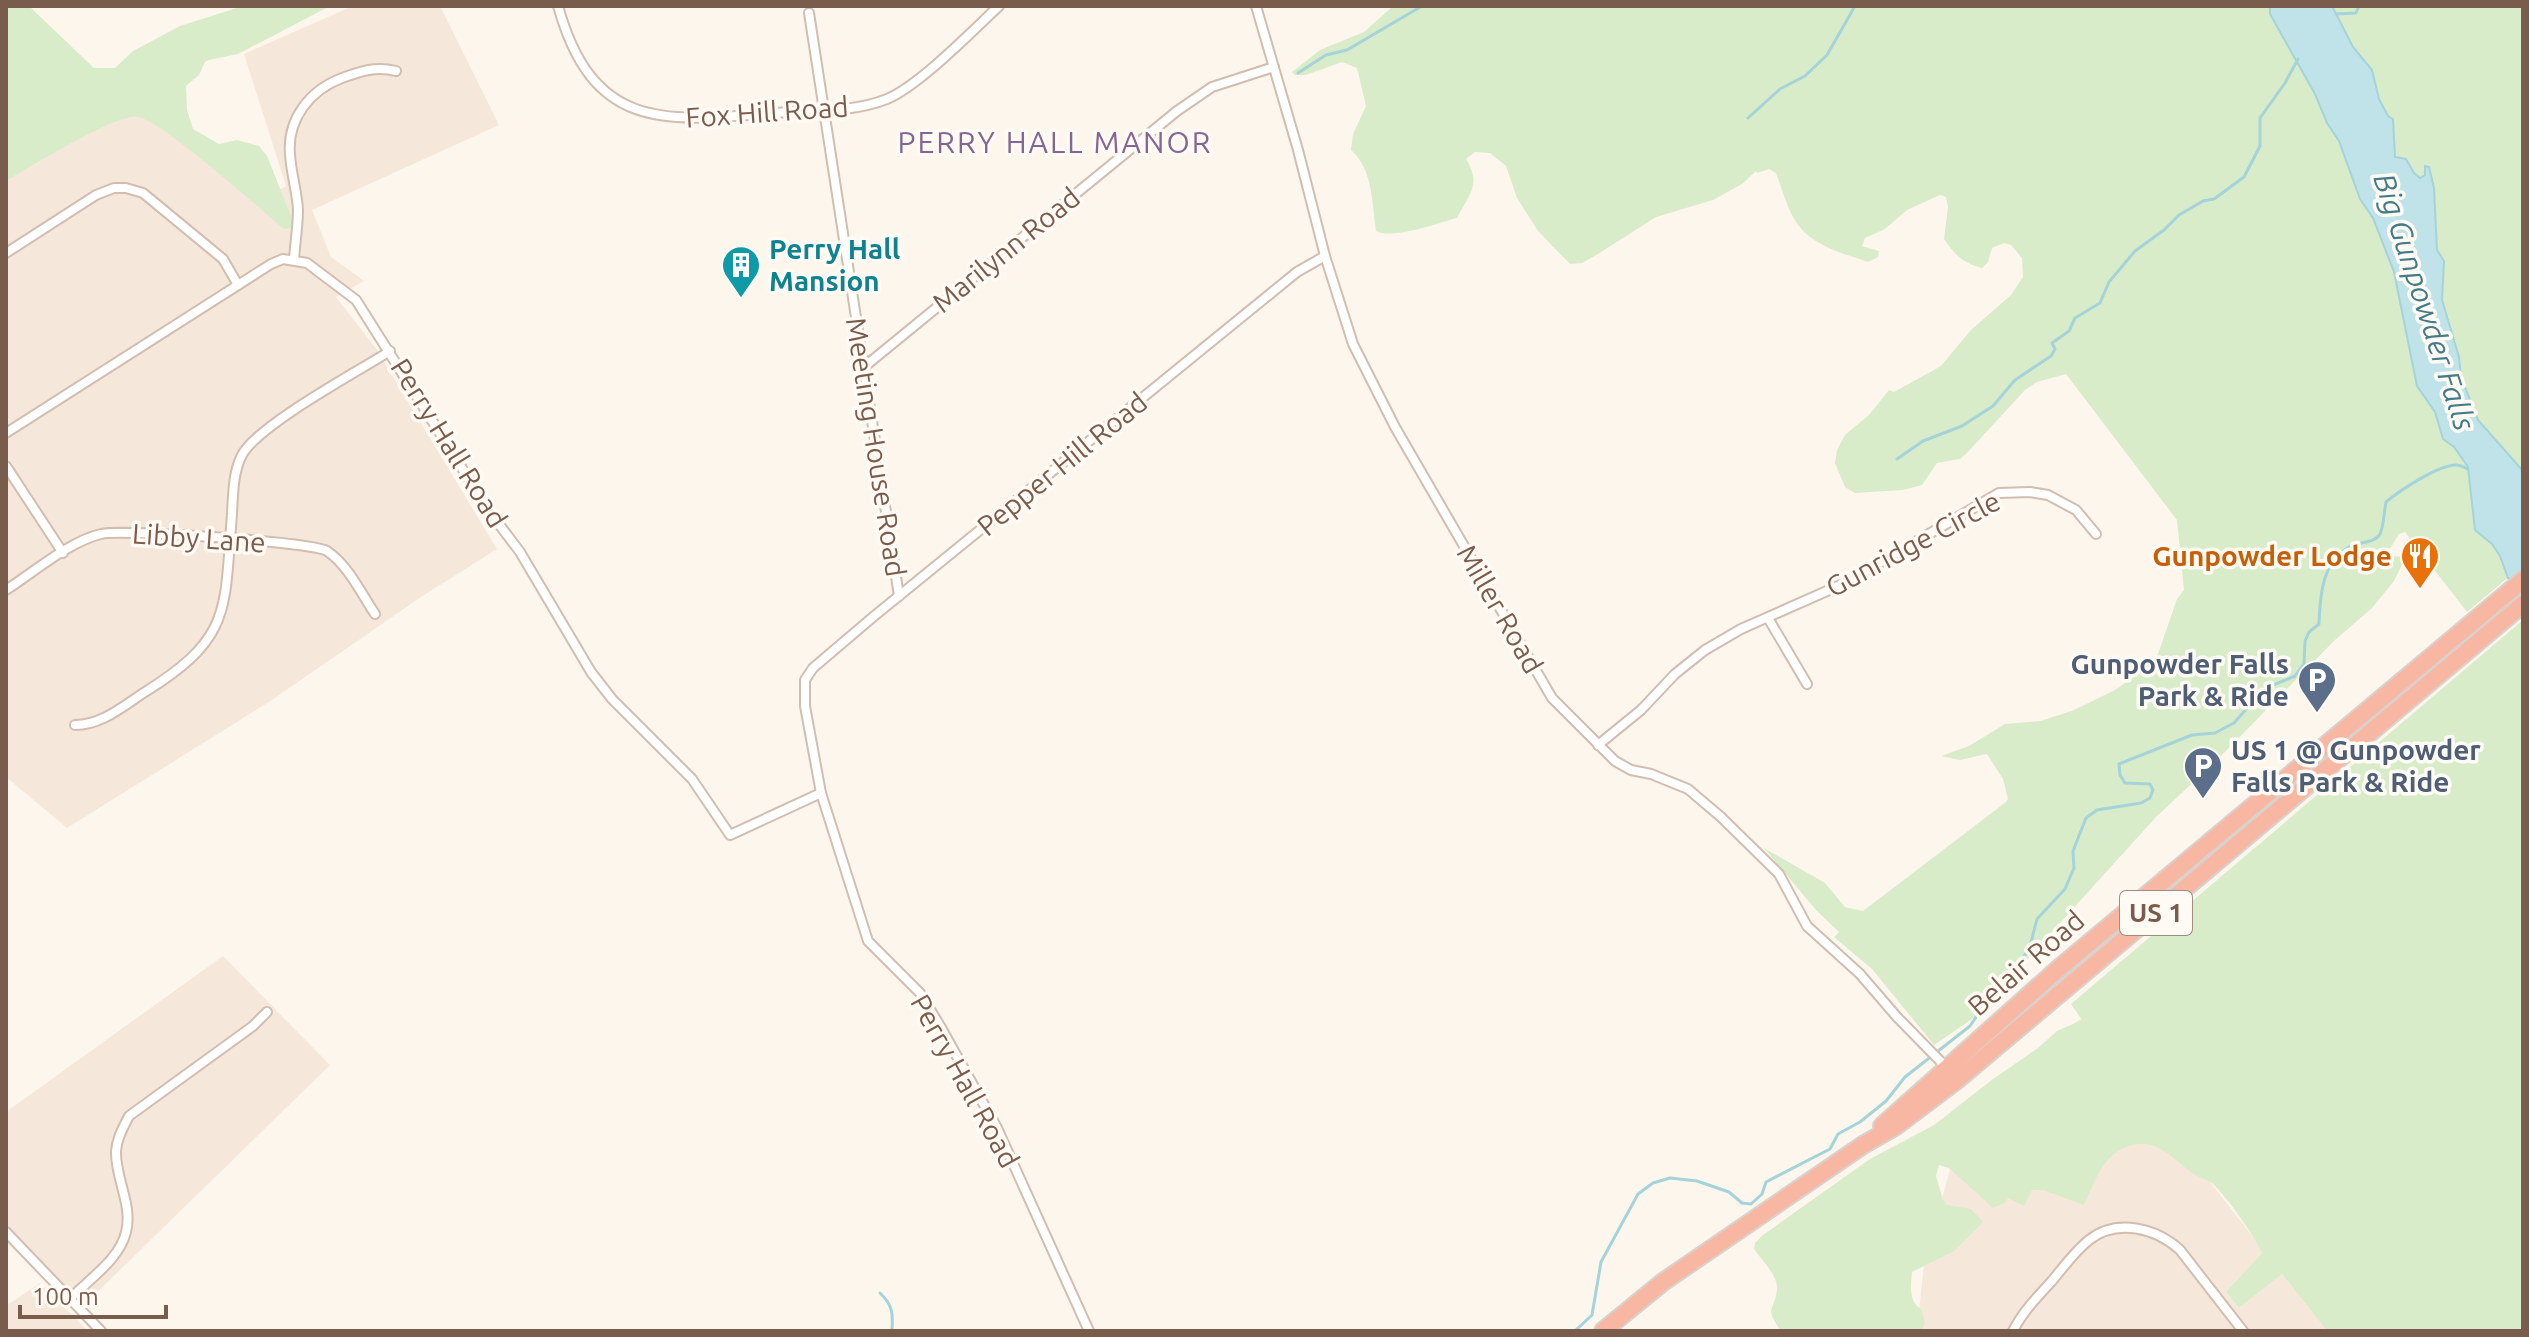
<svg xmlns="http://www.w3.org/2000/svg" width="2529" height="1337" font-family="Ubuntu,sans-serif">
  <rect width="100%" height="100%" fill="#fdf6ec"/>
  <g fill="#f5e8da">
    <polygon points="353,6 440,6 499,125 312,210 331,257 364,281 336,297 375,347 497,549 421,597 269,702 67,828 6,777 6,179 128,101 259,200 286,186 244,54"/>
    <polygon points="223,956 330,1065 83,1306 50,1275 6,1224 6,1112"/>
    <polygon points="2082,1018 2264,1251 2226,1292 2239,1308 2282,1274 2327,1331 1917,1331 1924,1264 1957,1144 2018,1064"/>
    <polygon points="40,1283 88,1331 6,1331 6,1306"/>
  </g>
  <g fill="#d8ecc9">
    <path d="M6,6H29L94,68H115L133,51L180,26L243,6H330L238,54L209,60L205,62L199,75L186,86L187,110L193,129L219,144L237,140L259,146L267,156L293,221L292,228L284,229C259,208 162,121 138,117C116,113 29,168 6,181Z"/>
    <path d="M1393,6H2523V565L2467,612L2405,532L2399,534L2386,555L2402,557L2404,560L2394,581L2372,608L2335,640L2215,762L2156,817L1975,1017L1934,1045L1872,969L1834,937L1839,932L1816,910L1764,848L1825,883L1845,907L1863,911L2006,802L2008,799L2003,779L1987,754L1960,760L1941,756L1969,746L2005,724L2040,721L2072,711L2115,690L2152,664L2158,654L2177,599L2184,590L2177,520L2066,374L2037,382L2025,390L1966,454L1960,459L1937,463L1922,485L1903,490L1855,493L1845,487L1835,463L1837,450L1845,435L1869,415L1889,390L1894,392L1941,366L1970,331L2011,295L2023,277L2022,258L2011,245L2004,243L1992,248L1988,262L1982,268C1963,263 1955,255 1944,239L1948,207L1946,197L1940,195L1907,210L1885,229L1865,238L1862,246L1879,251L1878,257L1868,262C1842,253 1812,246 1796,222C1787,208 1782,189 1776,173L1769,169L1757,173L1756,171L1742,184L1713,200L1656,217L1598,254L1582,263L1570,264L1538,231L1517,198L1506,166L1490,153L1475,152L1466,159C1482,184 1469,195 1457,218C1438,223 1392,240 1376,231C1372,204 1373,169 1351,150L1353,134L1366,106L1357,68L1342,62L1306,75H1295L1292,72L1320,50L1364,32Z"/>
    <path d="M2523,620V1331H2327L2282,1274L2239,1308L2226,1292L2262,1253C2254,1235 2226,1196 2212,1183C2207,1180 2200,1178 2195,1175C2173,1160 2156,1135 2126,1147C2102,1156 2094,1184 2084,1205L2043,1190H2032L2024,1206L2008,1198L2005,1203L1993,1208L1949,1168L1939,1165L1936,1176L1943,1200L1947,1205L1971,1209L1983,1222L1954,1251L1912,1272C1911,1285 1908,1301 1921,1309L1925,1323L1922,1331H1781C1763,1306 1775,1312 1777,1289C1778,1276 1761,1259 1754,1249L1755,1243L1763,1235L1870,1159L1934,1125L1993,1079L2038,1048L2057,1031L2082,1020L2071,1004Z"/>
  </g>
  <polygon fill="#bfe3e8" stroke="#a5d3da" stroke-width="2" points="2270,6 2332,6 2353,47 2372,70 2379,99 2388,116 2393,119 2395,157 2406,159 2414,173 2420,178 2425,175 2425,166 2429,167 2434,188 2437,250 2444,261 2442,300 2459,357 2461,377 2478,420 2523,471 2523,593 2508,578 2500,556 2492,544 2475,530 2468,467 2454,447 2443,439 2435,412 2417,386 2394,272 2373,218 2360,199 2339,141 2327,123 2315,94 2270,14"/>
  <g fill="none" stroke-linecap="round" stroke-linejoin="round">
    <g stroke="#a5d3da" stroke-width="3">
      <polyline points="2336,14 2356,13 2359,6"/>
      <polyline points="1298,73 1326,55 1347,50 1422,6"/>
      <polyline points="1748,118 1780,89 1805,76 1827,55 1855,6"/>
      <polyline points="1897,459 1923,441 1962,426 1993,406 2015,380 2051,356 2055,349 2052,343 2069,331 2075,318 2100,303 2109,282 2135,251 2164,230 2179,215 2203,201 2214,199 2244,177 2260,146 2260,118 2285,83 2298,59"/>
      <path d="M880,1293C893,1305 893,1314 892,1331"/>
      <path d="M1575,1331L1592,1315L1601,1262L1638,1194L1653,1183L1670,1178L1697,1181L1729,1192L1742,1203L1751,1204L1762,1194L1766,1182L1830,1149L1838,1134L1860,1122L1886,1101L1905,1077L1970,1026L1994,991L2029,950L2037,919L2065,889L2074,868L2073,851L2086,818L2097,810L2141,803L2150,798L2153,790L2150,784L2125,783L2120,775L2119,764L2192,735L2215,733L2234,723L2264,689L2295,676L2304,664L2305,641L2309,632L2319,624C2320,596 2322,560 2351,546C2360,542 2375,543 2380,534C2384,526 2384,511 2386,502C2399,491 2438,465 2456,465C2460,465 2464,467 2468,469"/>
    </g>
    <g stroke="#d1beb0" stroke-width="12">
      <g id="street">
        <path d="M558,6C593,131 664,122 773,113C811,110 852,113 887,99C920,85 972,31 999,6"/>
        <polyline points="1256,6 1298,150 1325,256 1353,344 1395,427 1552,698 1615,761 1631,770 1651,774 1688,789 1721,817 1779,874 1807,926 1860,974 1897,1017 1947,1068"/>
        <polyline points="809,13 899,596"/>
        <polyline points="6,253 96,195 114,188 126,188 143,193 223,259 238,285"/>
        <path d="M294,260C295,243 298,226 298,210C297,191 291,173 290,154C287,119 310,90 342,78C361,71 376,66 396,71"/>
        <polyline points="864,367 1177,111 1212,87 1274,67"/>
        <polyline points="6,433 271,264 283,259 307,263 356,300 489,511 520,552 591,672 612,699 692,779 730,835 821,793"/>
        <polyline points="6,466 63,553"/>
        <path d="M6,590C34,572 70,541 101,534C122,529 311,542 327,551C348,565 361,593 375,614"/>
        <polyline points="1768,618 1807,684"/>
        <path d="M75,725C102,725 123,706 145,692C233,637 224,610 232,514C233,495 233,472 242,455C258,425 357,372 390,351"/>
        <polyline points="1598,745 1641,710 1675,674 1705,650 1741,629 1845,583 1999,493 2030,492 2048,495 2076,510 2096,534"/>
        <polyline points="6,1232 101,1331"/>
        <path d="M70,1299C88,1280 120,1259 126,1232C133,1205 115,1178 116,1151C117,1138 123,1128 129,1116L253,1026L267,1012"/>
        <polyline points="1089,1331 997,1128 940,1026 920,993 868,941 821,793 805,706 805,680 813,668 873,617 1297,272 1325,256"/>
        <path d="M2013,1331C2022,1313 2037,1297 2051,1282C2063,1268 2074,1252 2089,1240C2117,1218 2156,1228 2180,1250L2243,1331"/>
      </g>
    </g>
    <g stroke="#dad1cd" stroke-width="20">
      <g id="highway">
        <polyline points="1882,1126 2057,970 2523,580"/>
        <polyline points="1603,1331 1663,1282 1863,1145 1896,1126 1957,1080 2523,604"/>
      </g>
    </g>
    <use href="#street" stroke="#fff" stroke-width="8"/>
    <use href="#highway" stroke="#f7b7a3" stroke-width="16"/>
  </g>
  <defs>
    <g id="building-pin" transform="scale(2)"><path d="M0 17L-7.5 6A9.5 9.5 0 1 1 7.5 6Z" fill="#0f9aa8" stroke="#fffaf3"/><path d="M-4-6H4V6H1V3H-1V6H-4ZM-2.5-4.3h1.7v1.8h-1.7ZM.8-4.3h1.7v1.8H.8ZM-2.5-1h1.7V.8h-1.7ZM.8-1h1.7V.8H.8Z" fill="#fff"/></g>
    <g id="restaurant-pin" transform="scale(2)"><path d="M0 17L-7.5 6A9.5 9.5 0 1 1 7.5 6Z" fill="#e8710a" stroke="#fffaf3"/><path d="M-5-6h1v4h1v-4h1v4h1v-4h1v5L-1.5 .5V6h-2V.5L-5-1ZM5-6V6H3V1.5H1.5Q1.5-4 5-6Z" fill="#fff"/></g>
    <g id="parking-pin" transform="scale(2)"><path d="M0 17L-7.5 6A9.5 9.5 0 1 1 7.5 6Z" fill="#5c6f8a" stroke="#fffaf3"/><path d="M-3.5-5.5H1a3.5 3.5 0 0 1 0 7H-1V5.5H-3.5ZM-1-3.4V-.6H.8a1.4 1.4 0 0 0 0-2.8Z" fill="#fff"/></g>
  </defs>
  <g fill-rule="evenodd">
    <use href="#building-pin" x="741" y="265"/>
    <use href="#restaurant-pin" x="2420" y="556"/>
    <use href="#parking-pin" x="2317" y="680"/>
    <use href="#parking-pin" x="2203" y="766"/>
  </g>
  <g text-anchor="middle" stroke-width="7" stroke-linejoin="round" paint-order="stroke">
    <rect fill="#fffaf3" stroke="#a28b7f" stroke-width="2" x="2120" y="891" width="72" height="44" rx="6"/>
    <g font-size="26" font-weight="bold" fill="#7a5c4d">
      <text x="2156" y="922">US 1</text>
    </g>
    <g font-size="28" fill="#7a5c4d" stroke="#fffaf3">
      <text transform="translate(767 112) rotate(-4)" y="10">Fox Hill Road</text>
      <text transform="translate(1006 250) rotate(-39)" y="10">Marilynn Road</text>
      <text transform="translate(449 443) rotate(58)" y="10">Perry Hall Road</text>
      <text transform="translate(876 447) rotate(81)" y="10">Meeting House Road</text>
      <text transform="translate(1062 464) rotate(-39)" y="10">Pepper Hill Road</text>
      <text transform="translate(199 538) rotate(4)" y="10">Libby Lane</text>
      <text transform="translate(1913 544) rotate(-28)" y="10">Gunridge Circle</text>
      <text transform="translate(1500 609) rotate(60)" y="10">Miller Road</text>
      <text transform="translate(2026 963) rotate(-41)" y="10">Belair Road</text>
      <text transform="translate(965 1081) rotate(61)" y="10">Perry Hall Road</text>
    </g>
    <g font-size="28" font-weight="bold" fill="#0d838f" stroke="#fffaf3" text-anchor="start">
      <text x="769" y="259">Perry Hall<tspan x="769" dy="32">Mansion</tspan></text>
    </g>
    <g font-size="28" font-weight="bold" fill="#c56008" stroke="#fffaf3" text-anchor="end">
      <text x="2392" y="566">Gunpowder Lodge</text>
    </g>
    <g font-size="28" font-weight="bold" fill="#4e5e75" stroke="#fffaf3" text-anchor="end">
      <text x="2289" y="674">Gunpowder Falls<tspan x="2289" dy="32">Park &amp; Ride</tspan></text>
      <text x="2231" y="760" text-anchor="start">US 1 @ Gunpowder<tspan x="2231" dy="32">Falls Park &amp; Ride</tspan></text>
    </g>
    <g font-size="30" letter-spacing="2" fill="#846695" stroke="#fffaf3">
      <text x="1055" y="153">PERRY HALL MANOR</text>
    </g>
    <g font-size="30" font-style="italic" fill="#437c86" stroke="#fffaf3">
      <text transform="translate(2424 302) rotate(72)" y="10">Big Gunpowder Falls</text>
    </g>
  </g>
  <rect width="2529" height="1337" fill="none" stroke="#7a5c4d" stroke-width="16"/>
  <path d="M20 1305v12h146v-12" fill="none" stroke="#7a5c4d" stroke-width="4"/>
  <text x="32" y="1305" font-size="24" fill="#7a5c4d" stroke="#fffaf3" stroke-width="6" paint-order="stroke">100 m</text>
</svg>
